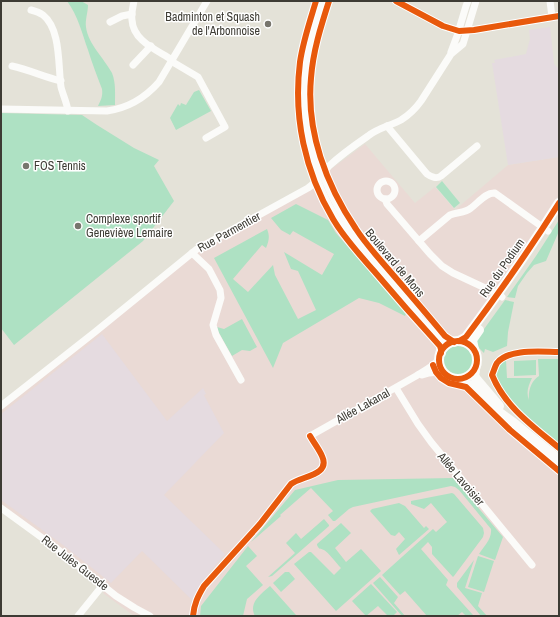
<svg xmlns="http://www.w3.org/2000/svg" width="560" height="617" font-family="'Archivo Narrow',sans-serif">
  <rect width="100%" height="100%" fill="#e4e2d8"/>
  <polygon fill="#eadad5" points="365,144 415,203 435,187 455,210 508,165 559,157 559,195 528,245 463,335 448,337 441,344 494,405 559,460 559,616 134,616 103,593 107,588 1,504 1,407 204,245 202,242 311,184"/>
  <g fill="#e5dbe0">
    <polygon points="550,27 554,64 559,69 559,157 508,165 492,63 495,63 494,60 526,54 530,39 529,30"/>
    <polygon points="102,334 167,421 203,388 206,394 204,395 224,433 164,495 225,554 209,573 193,601 142,551 111,583 63,545 1,500 1,414"/>
  </g>
  <g fill="#aee1c3">
    <path d="M67,1H81L88,5C88,12 85,20 86,27C88,44 104,58 112,73C116,83 115,94 115,105L98,106C101,100 103,96 102,89C97,76 92,63 88,50C82,33 78,16 67,1Z"/>
    <polygon points="199,90 211,111 176,130 170,118 178,104 180,106 181,103 186,105 194,92"/>
    <polygon points="1,113 82,115 97,125 134,148 159,160 154,166 174,201 143,241 14,345 1,328"/>
    <polygon points="442,181 460,203 454,208 436,187"/>
    <path d="M296,204L328,220L336,233L383,287L407,311L405,316L379,303L359,298L283,343L273,368L214,258L267,229C270,236 269,241 266,248L262,245L233,279L248,292L273,265L275,275L298,319L316,310L298,271L291,269L284,252L322,275L334,254L293,231L290,235L281,230L271,218Z"/>
    <polygon points="559,220 559,231 546,261 534,265 527,273 518,286 515,298 507,297 536,256"/>
    <polygon points="505,300 514,302 508,332 507,346 493,352 485,349 484,353 479,348 476,342 479,336"/>
    <polygon points="242,319 257,347 250,351 242,350 232,356 218,331 217,327 224,329"/>
    <circle cx="458" cy="361" r="15"/>
    <path d="M538,359H559V445C544,433 492,392 496,371C498,366 502,362 506,360L507,378H532C528,386 526,393 529,400C528,391 531,381 539,376Z"/>
    <polygon points="536,360 536,375 514,376 514,361"/>
    <path d="M453,478L503,537L495,560L479,554C484,546 492,539 491,529L459,490L455,487L451,486L353,507L349,509L335,521H333L328,515L333,511L311,488L280,515L281,516L251,542L295,490L338,480Z"/>
    <polygon points="452,493 454,494 483,528 484,533 483,537 454,576 453,577 432,554 432,547 428,542 421,549 448,580 446,585 473,615 466,616 462,612 457,616 427,616 405,591 400,595 382,575 433,529 436,532 447,522 431,503 424,509 411,504 411,501"/>
    <polygon points="399,503 405,506 424,528 426,526 429,529 399,555 396,549 405,539 399,532 395,536 391,535 370,511 372,509"/>
    <polygon points="324,519 329,525 329,526 272,576 268,577 295,553 286,543 296,533 301,539"/>
    <path d="M341,523L351,533L335,548L346,562L361,549L381,571L336,611L294,564L309,552H311L334,575L341,568C337,564 328,552 324,550C320,548 319,550 317,545V544Z"/>
    <polygon points="248,546 257,556 246,566 263,585 247,599 243,616 200,616 201,606"/>
    <polygon points="478,556 494,561 484,592 468,587"/>
    <polygon points="474,560 465,588 482,593 478,606 487,616 481,616 457,587 457,583"/>
    <polygon points="285,572 289,572 295,579 281,592 273,583"/>
    <polygon points="380,577 398,597 394,603 405,616 402,616 373,583"/>
    <polygon points="371,584 397,612 393,616 388,616 378,606 366,616 352,601"/>
    <path d="M270,586L296,615L295,616H255C248,603 261,594 270,586Z"/>
  </g>
  <g fill="none" stroke-linecap="round" stroke-linejoin="round">
    <g stroke="#fbfbf9" stroke-width="7">
      <path d="M134,1C133,7 131,13 132,20C133,41 157,50 172,60"/>
      <polyline points="396,1 443,26 459,31 474,30 559,16"/>
      <polyline points="550,1 552,17"/>
      <path d="M31,10C35,11 39,12 43,15C61,29 58,66 61,87C63,95 67,103 68,111"/>
      <polyline points="110,22 122,16 132,14"/>
      <polyline points="451,52 457,36 466,6 468,1"/>
      <polyline points="171,61 198,77 225,127 206,138"/>
      <polyline points="133,65 151,46"/>
      <path d="M12,66C30,70 44,77 61,81"/>
      <path d="M1,109L107,111C128,108 145,98 159,82L207,1"/>
      <path d="M387,126L427,174C431,177 437,179 441,176L477,146"/>
      <circle cx="386" cy="190" r="9"/>
      <polyline points="385,199 387,204 430,254 442,266 453,273 498,294 502,297"/>
      <path d="M419,241L450,215C457,212 465,213 471,208C478,203 486,192 495,193L548,231"/>
      <polyline points="192,253 209,269 220,290 221,298 213,325 216,335 241,380"/>
      <path d="M422,375C430,372 438,371 446,375"/>
      <polyline points="396,388 418,424 431,442 532,565"/>
      <path d="M1,406L95,332L197,249L308,188C317,182 321,173 329,166C341,155 355,145 368,136C378,128 390,126 401,120C409,115 416,108 421,101L451,54L463,44L476,1"/>
      <path d="M310,436L416,376C424,371 434,366 440,358"/>
      <polyline points="1,508 56,548 116,596 135,608 150,616"/>
      <polyline points="78,616 103,585"/>
    </g>
    <g stroke="#fbfbf9" stroke-width="10">
      <path d="M318,1C311,23 304,45 302,69C295,122 309,180 339,225C352,243 367,259 381,276C400,298 420,321 440,342L441,346V353"/>
      <path d="M326,1C321,18 314,36 311,54C308,74 306,94 308,115C313,155 333,202 357,235C364,245 373,254 381,263C394,278 407,294 420,310"/>
      <path d="M437,329C442,335 446,340 454,342"/>
      <circle cx="458" cy="360" r="19"/>
      <path d="M459,341L466,337C499,293 530,249 559,203"/>
      <polyline points="474,350 472,340 479,330"/>
      <polyline points="475,371 474,375 476,379 499,406"/>
      <polyline points="458,380 469,385 489,405 515,424 559,460"/>
    </g>
    <g stroke="#fff" stroke-width="8">
      <g id="cycleway">
        <path d="M316,1C310,21 303,41 300,62C293,117 305,172 333,219C344,238 360,255 374,271C396,297 418,322 440,346L441,349V353"/>
        <path d="M329,1C321,26 313,51 311,78C306,131 326,185 356,229C365,243 377,256 388,269C407,291 426,313 445,336L454,342"/>
        <polyline points="396,1 443,26 459,31 474,30 559,16"/>
        <circle cx="458" cy="360" r="19"/>
        <path d="M459,341L466,337C499,293 530,249 559,203"/>
        <path d="M559,352C542,352 509,348 497,363C495,366 494,371 492,375C505,407 534,427 559,448"/>
        <polyline points="433,365 436,372 441,378 449,383 466,387 510,430 559,471"/>
        <path d="M193,616C194,604 198,596 204,586L260,524L291,484C302,476 331,475 322,456C319,449 314,443 310,436"/>
      </g>
    </g>
    <use href="#cycleway" stroke="#e8590c" stroke-width="6"/>
  </g>
  <g fill="#77756d" stroke="#fff" stroke-width="1.5">
    <circle cx="268" cy="24" r="4"/>
    <circle cx="26" cy="166" r="4"/>
    <circle cx="78" cy="226" r="4"/>
  </g>
  <g text-anchor="middle" stroke-width="3" stroke-linejoin="round" paint-order="stroke">
    <g font-size="12" fill="#3d3b34" stroke="#fff" text-anchor="start">
      <text x="260" y="21" text-anchor="end">Badminton et Squash<tspan x="260" dy="14">de l'Arbonnoise</tspan></text>
      <text x="34" y="170">FOS Tennis</text>
      <text x="86" y="223">Complexe sportif<tspan x="86" dy="14">Geneviève Lemaire</tspan></text>
    </g>
    <g font-size="12" fill="#3d3b34" stroke="#fff">
      <text transform="translate(229 232) rotate(-29)" y="4">Rue Parmentier</text>
      <text transform="translate(395 263) rotate(50)" y="4">Boulevard de Mons</text>
      <text transform="translate(502 268) rotate(-55)" y="4">Rue du Podium</text>
      <text transform="translate(363 406) rotate(-29)" y="4">Allée Lakanal</text>
      <text transform="translate(461 479) rotate(50)" y="4">Allée Lavoisier</text>
      <text transform="translate(75 563) rotate(38)" y="4">Rue Jules Guesde</text>
    </g>
  </g>
  <rect width="560" height="617" fill="none" stroke="#3d3b34" stroke-width="4"/>
</svg>
